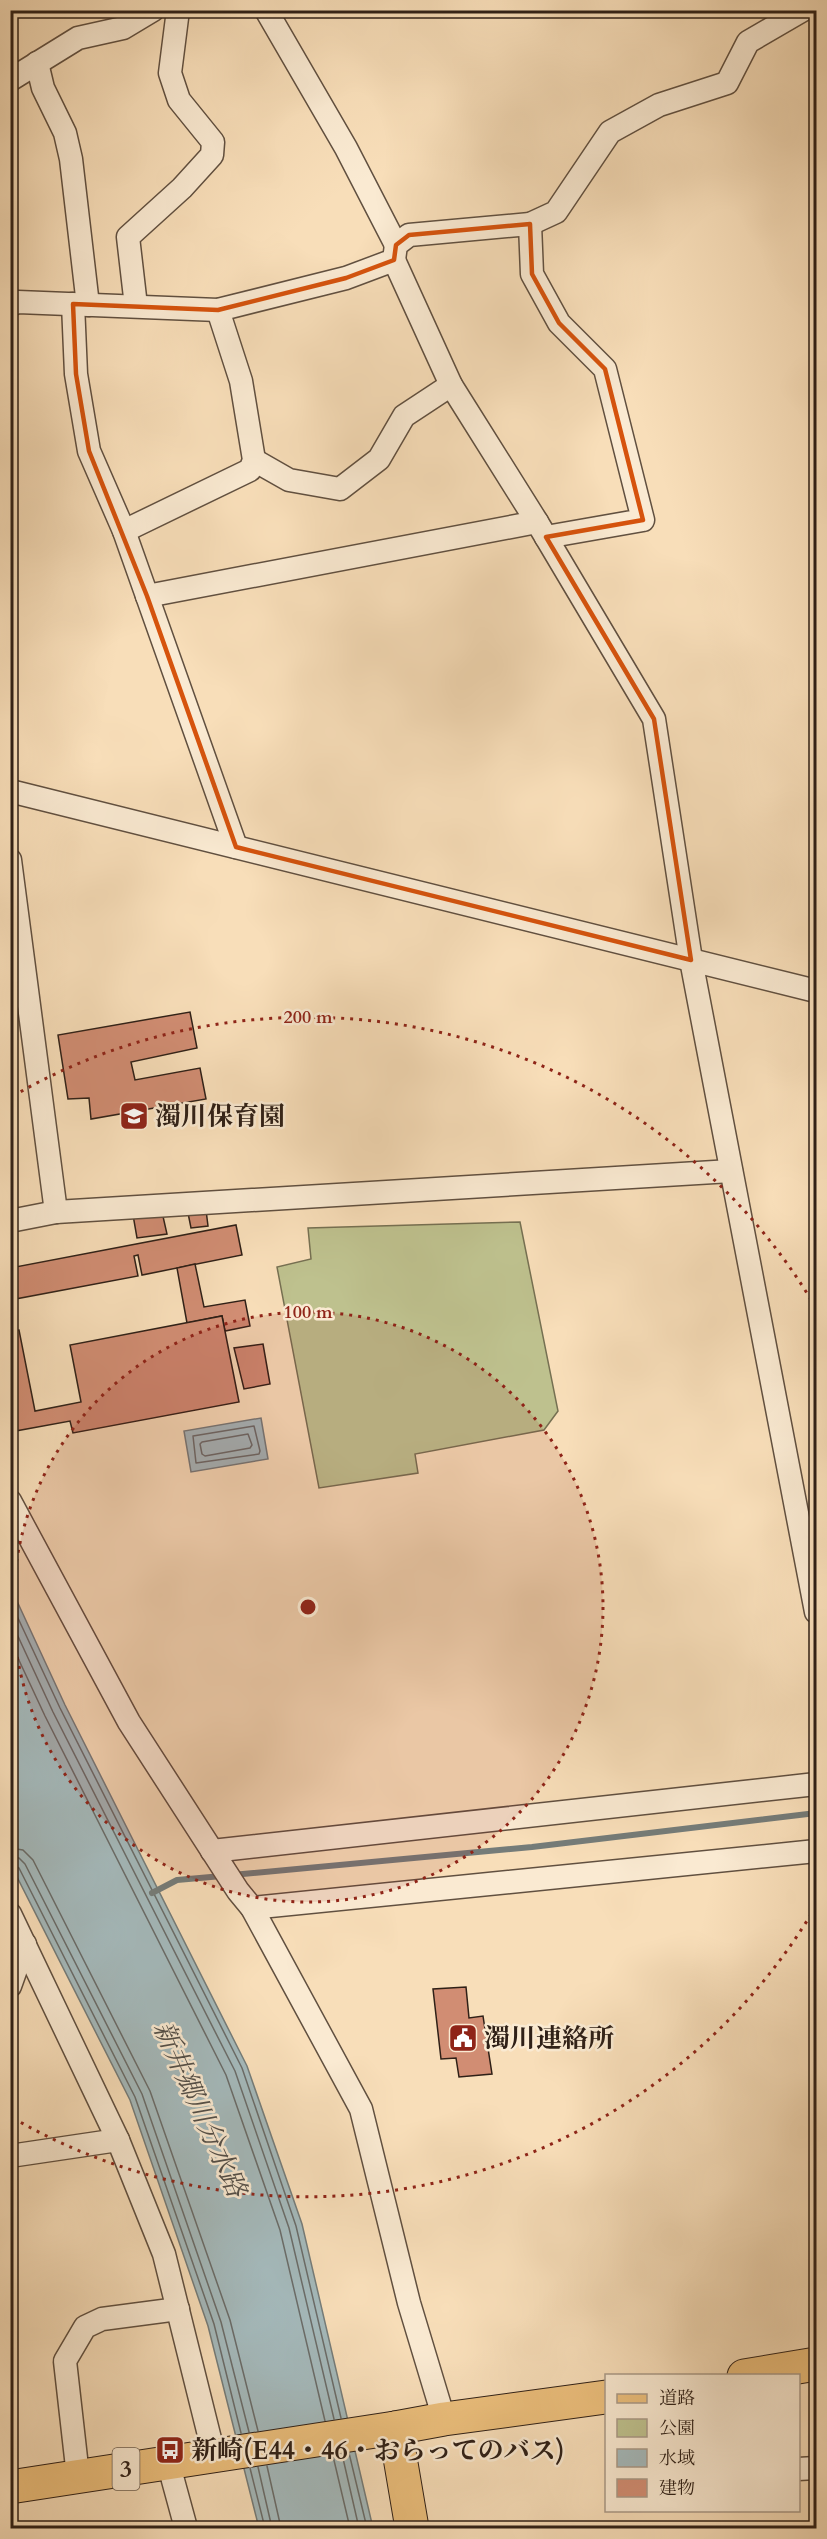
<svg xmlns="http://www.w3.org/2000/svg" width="827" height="2539" font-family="Cardo,'Noto Serif JP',serif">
  <rect width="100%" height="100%" fill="#f8deb9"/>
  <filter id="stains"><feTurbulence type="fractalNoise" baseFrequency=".00333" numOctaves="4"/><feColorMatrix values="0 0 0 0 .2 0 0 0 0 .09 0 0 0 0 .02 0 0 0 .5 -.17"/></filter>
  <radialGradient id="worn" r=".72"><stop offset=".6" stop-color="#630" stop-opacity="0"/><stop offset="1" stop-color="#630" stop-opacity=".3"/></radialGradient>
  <polygon fill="#bec18e" stroke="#767052" stroke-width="1.5" points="520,1222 558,1411 544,1430 415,1454 418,1473 319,1488 277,1267 311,1259 308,1228"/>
  <g fill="#a4b9bb" stroke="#757c79" stroke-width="1.5">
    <polygon points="261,1418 268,1459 191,1472 184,1431"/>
    <polygon points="10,1586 65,1705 247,2066 302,2224 373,2528 259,2528 208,2326 130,2100 11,1865"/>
  </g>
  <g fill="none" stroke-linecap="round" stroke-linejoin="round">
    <g stroke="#6a6c69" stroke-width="1.5">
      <polygon points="254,1426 260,1451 259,1454 196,1463 193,1436"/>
      <polygon points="248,1434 252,1445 250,1448 205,1456 202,1454 200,1444 202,1442"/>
      <polyline points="10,1601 60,1708 242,2068 296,2226 341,2418"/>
      <polyline points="10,1619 53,1712 235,2071 289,2228 334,2419"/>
      <polyline points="10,1641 45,1716 226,2075 280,2230 325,2421"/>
      <polyline points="10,1848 23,1850 33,1860 150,2091 230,2320 258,2431"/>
      <polyline points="10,1857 19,1858 25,1864 142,2094 221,2322 249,2432"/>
      <polyline points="10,1864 19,1868 135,2097 214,2324 241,2433"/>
      <polyline points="349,2453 367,2528"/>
      <polyline points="342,2454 359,2528"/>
      <polyline points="333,2456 350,2528"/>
      <polyline points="267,2466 281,2528"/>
      <polyline points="258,2467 272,2528"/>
      <polyline points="250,2468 265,2528"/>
    </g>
    <g stroke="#757c79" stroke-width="6">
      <polyline points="232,1875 532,1847 816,1813"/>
      <polyline points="152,1893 177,1880 222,1876"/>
    </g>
  </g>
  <g fill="#d18d73" stroke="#2f2017" stroke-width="1.5">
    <polygon points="190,1012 197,1048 131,1062 135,1080 200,1068 206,1099 91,1119 89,1098 68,1099 58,1035"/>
    <polygon points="206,1210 208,1226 191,1228 188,1213"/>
    <polygon points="162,1212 167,1234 137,1238 133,1215"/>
    <polygon points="236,1225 242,1255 142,1275 138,1255 134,1256 138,1276 10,1300 10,1268"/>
    <polygon points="195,1264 204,1307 245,1300 250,1326 225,1331 222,1316 187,1323 177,1268"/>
    <polygon points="222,1316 239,1402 73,1433 70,1421 10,1432 10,1331 19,1330 35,1411 81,1402 70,1345"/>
    <polygon points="263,1344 270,1384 244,1389 234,1348"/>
    <polygon points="466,1987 469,2018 483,2016 492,2074 459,2077 456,2058 441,2059 433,1989"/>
  </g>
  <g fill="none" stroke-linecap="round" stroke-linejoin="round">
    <g stroke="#615040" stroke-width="25">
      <g id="street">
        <polyline points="266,10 346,148 396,245"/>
        <polyline points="37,63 43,88 65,133 71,159 88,305"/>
        <polyline points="10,80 78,38 123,28 153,10"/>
        <polyline points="530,224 532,274 559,323 605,369 643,520 546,537"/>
        <polyline points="394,260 451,385 537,522 654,719 691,960 816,1612"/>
        <polyline points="73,304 76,374 89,451 124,531 236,847"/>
        <polyline points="10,305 18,302 218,310 346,278 394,260 396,245 409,235 530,224 556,212 610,132 659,105 727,83 748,42 803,10"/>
        <polyline points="136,306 128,237 182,188 212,155 213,142 179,100 170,73 178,10"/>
        <polyline points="254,460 289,480 340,489 379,459 404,416 451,385"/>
        <polyline points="124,531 250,470 254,460 241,381 218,310"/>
        <polyline points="147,596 537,522"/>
        <polyline points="10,791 816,991"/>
        <polyline points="10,860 56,1212"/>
        <polyline points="10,1221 56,1212 731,1171"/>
        <polyline points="10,1501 129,1722 238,1891 252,1908 361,2109 409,2303 444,2419"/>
        <polyline points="212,1851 816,1784"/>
        <polyline points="252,1908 816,1851"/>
        <polyline points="10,1914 118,2140 164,2254 214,2455"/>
        <polyline points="10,1986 25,1944"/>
        <polyline points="10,2156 118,2140"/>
        <polyline points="168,2462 186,2528"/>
        <polyline points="798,2469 816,2468"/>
        <polyline points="78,2476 65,2361 85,2327 102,2319 178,2309"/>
      </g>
    </g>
    <g stroke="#2f2017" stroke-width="35">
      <g id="primary">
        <polyline points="744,2376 816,2364"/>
        <polyline points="395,2428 412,2528"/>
        <polyline points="10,2487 395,2428 444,2419 606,2397"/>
      </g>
    </g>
    <use href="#street" stroke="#faead2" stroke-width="22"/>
    <use href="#primary" stroke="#ecbf7c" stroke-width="33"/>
  </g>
  <path fill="none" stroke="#d6530d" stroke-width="4.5" stroke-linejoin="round" d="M530,224L532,274L559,323L605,369L643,520L546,537L654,719L691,960L236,847L147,596L89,451L76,374L73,304L218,310L346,278L394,260L396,245L409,235Z"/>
  <circle cx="308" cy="1607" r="295" fill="#8f2418" fill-opacity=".12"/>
  <g fill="none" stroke="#8f2418" stroke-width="3" stroke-dasharray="3 6">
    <circle cx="308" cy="1607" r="295"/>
    <path d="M816 1906A590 590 0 0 1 13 2118M13 1096A590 590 0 0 1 816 1308"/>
  </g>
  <defs>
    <g id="school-square" transform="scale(1.5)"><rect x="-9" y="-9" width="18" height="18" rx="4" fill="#8f2418" stroke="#faead2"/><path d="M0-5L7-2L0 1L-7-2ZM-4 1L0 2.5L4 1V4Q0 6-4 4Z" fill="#fff"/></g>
    <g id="civic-square" transform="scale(1.5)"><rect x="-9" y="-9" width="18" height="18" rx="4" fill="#8f2418" stroke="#faead2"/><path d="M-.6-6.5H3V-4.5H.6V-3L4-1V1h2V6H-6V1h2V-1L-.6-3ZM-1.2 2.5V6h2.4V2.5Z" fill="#fff"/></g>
    <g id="bus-square" transform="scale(1.5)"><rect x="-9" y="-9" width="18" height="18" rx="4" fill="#8f2418" stroke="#faead2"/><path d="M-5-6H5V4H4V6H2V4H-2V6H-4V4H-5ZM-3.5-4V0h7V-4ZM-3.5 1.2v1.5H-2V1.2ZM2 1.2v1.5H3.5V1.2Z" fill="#fff"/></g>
  </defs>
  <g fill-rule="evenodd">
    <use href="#school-square" x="134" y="1116"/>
    <use href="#civic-square" x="463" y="2038"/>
    <use href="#bus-square" x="170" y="2450"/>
  </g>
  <g text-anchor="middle" stroke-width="5" stroke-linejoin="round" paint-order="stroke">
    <rect fill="#faead2" stroke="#6c5d4f" stroke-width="1.5" x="112.5" y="2448" width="27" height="42" rx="4.5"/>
    <g font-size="24" font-weight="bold" fill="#2f2017">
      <text x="126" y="2477">3</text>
    </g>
    <g font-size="26" font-weight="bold" fill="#2f2017" stroke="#faead2" text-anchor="start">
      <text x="155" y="1125">濁川保育園</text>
      <text x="484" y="2047">濁川連絡所</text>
      <text x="191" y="2459">新崎(E44・46・おらってのバス)</text>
    </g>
    <g font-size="27" font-style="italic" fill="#524e48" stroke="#faead2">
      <text transform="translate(200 2109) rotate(66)" y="9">新井郷川分水路</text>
    </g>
  </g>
  <circle cx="308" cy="1607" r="9" fill="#8f2418" stroke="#faead2" stroke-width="3"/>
  <g font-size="18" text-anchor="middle" font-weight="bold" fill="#8f2418" stroke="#faead2" stroke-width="5" stroke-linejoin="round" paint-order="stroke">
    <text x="308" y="1023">200 m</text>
    <text x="308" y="1318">100 m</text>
  </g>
  <rect width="827" height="2539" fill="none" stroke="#f8deb9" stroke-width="36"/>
  <rect x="12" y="12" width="803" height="2515" fill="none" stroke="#2f2017" stroke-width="3"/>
  <rect x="18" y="18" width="791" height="2503" fill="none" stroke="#2f2017" stroke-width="1.5"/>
  <rect x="605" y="2374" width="195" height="138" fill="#faead2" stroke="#a99987" stroke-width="1.5"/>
  <rect x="617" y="2394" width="30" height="9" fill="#ecbf7c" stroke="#a99987" stroke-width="1.5"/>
  <text x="659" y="2404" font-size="18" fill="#2f2017">道路</text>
  <rect x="617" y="2419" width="30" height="18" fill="#bec18e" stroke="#a99987" stroke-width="1.5"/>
  <text x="659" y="2434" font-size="18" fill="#2f2017">公園</text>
  <rect x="617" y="2449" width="30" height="18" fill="#a4b9bb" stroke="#a99987" stroke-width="1.5"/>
  <text x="659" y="2464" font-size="18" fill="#2f2017">水域</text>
  <rect x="617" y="2479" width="30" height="18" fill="#d18d73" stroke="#a99987" stroke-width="1.5"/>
  <text x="659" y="2494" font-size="18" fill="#2f2017">建物</text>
  <rect width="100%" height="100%" filter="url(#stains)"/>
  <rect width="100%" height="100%" fill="url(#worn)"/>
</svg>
